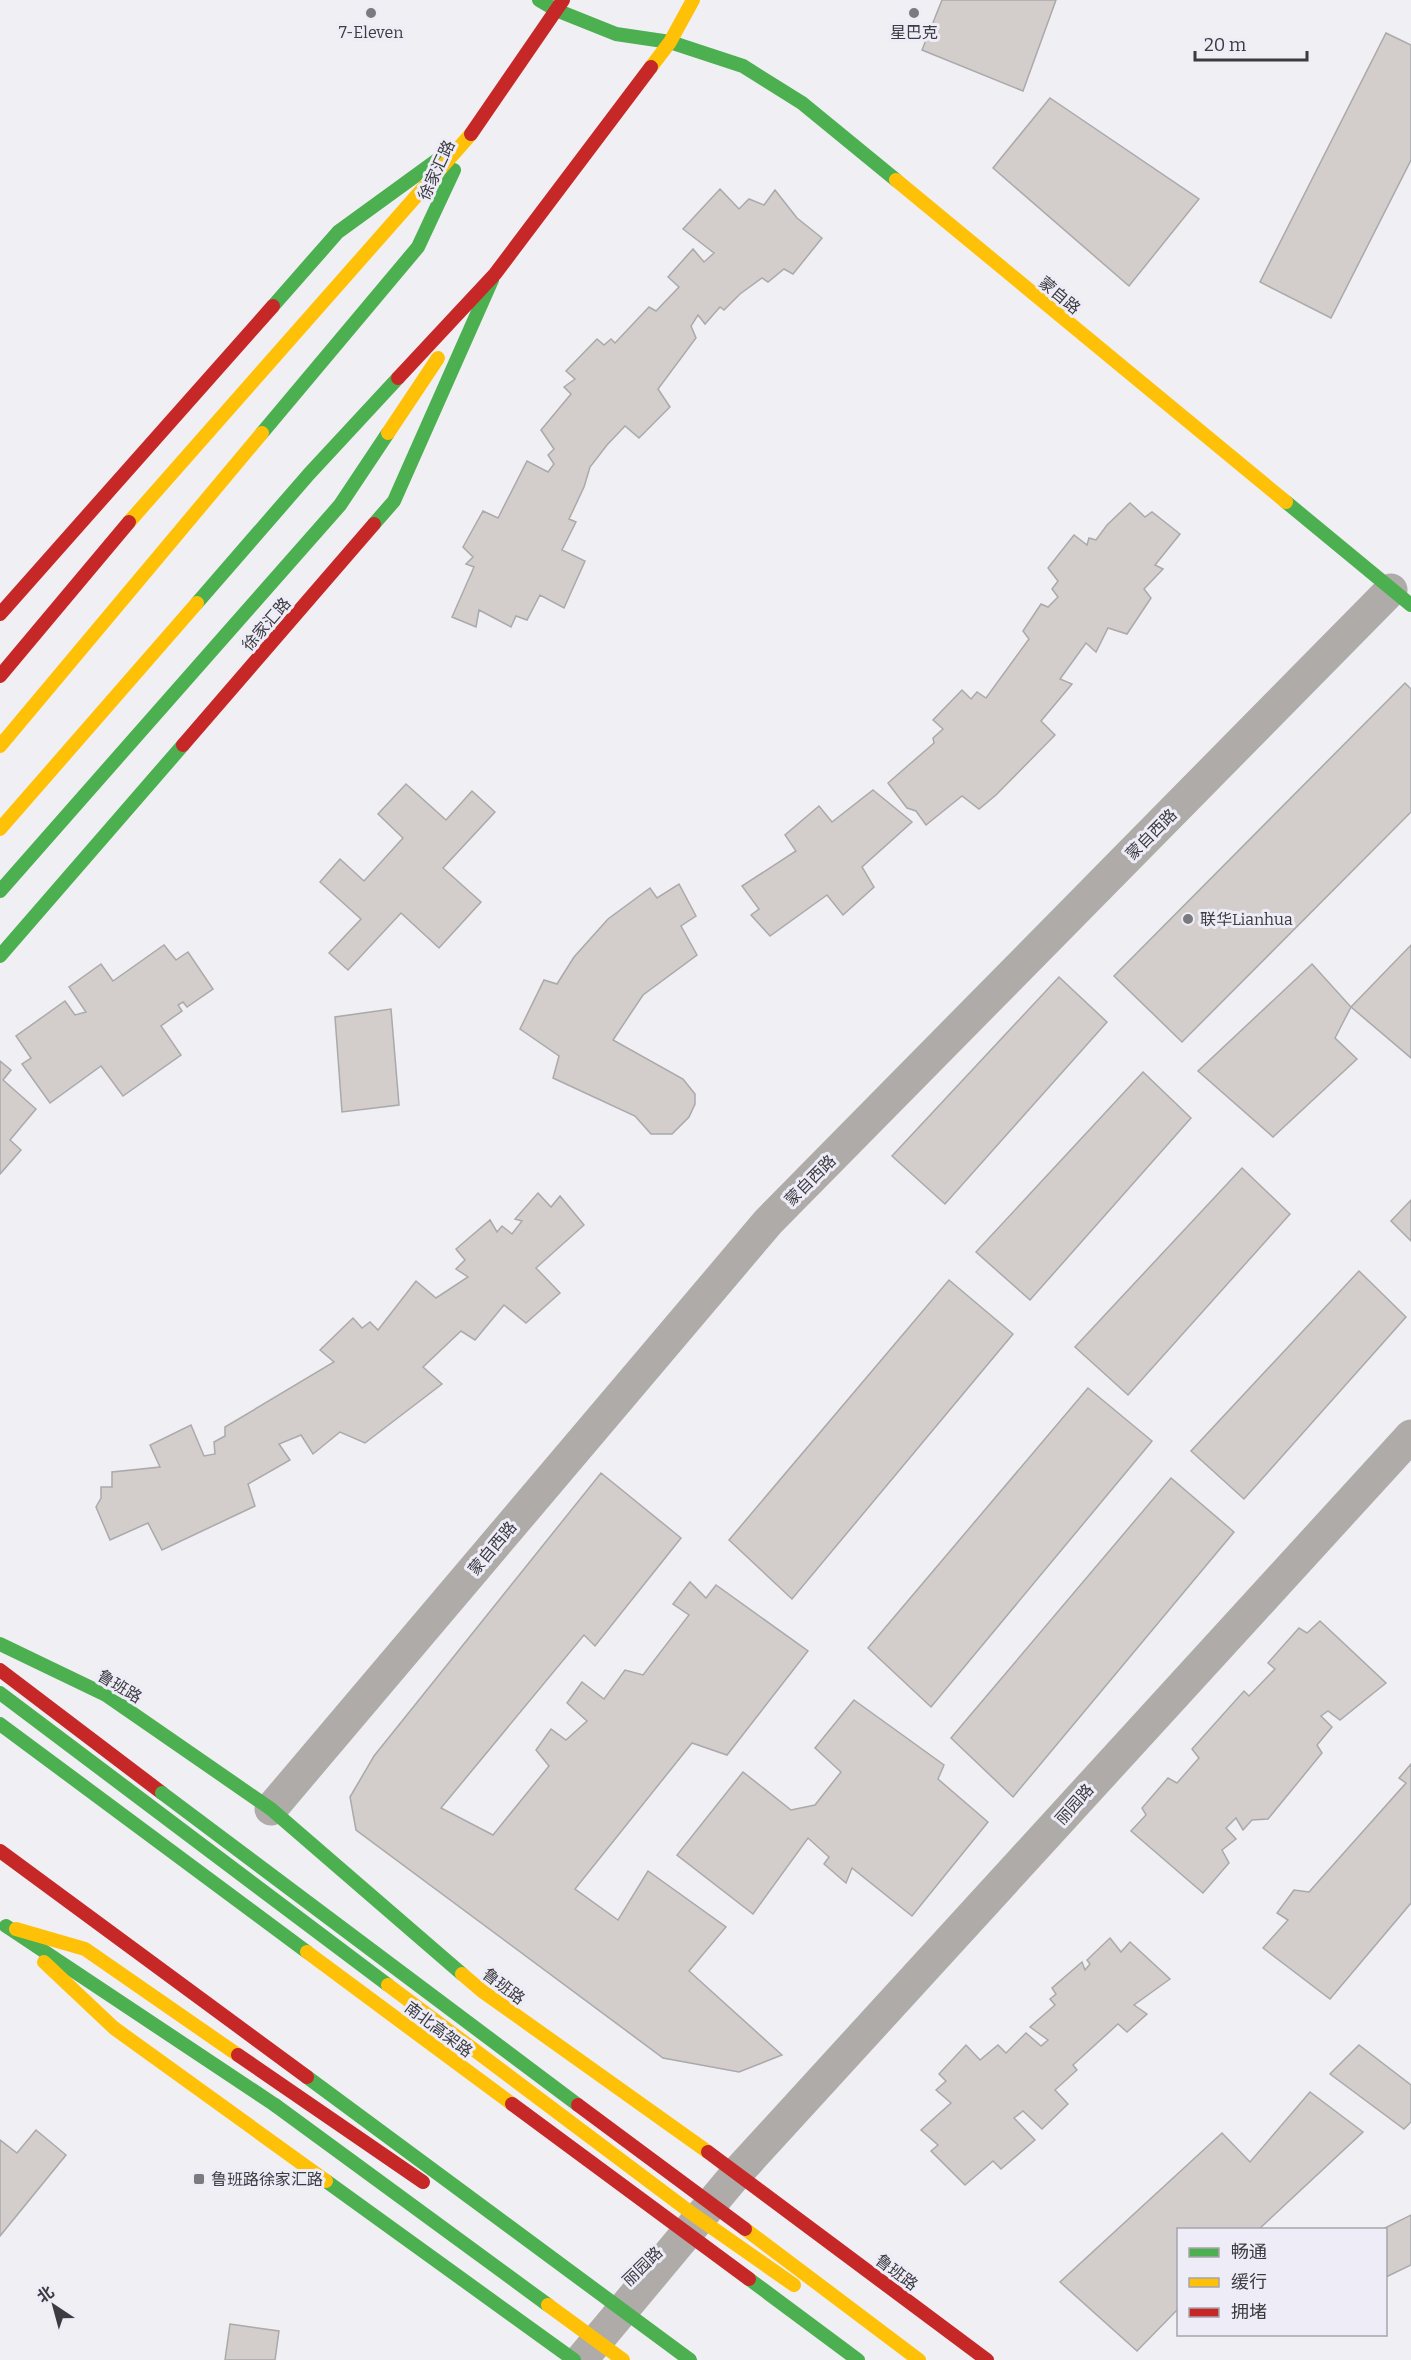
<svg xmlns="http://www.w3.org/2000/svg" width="1411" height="2360" font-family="Bitter,'Noto Sans SC',serif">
  <rect width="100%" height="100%" fill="#efeff4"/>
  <g fill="#d3cdcb" stroke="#aba9aa" stroke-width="1.5">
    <polygon points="942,0 1056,0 1023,91 922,50"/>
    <polygon points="1386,33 1411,45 1411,160 1331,318 1260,282"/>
    <polygon points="1050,98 1199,199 1129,286 993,168"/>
    <polygon points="720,189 739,209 749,199 764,205 775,190 797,218 822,238 793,274 784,269 768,282 762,278 740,294 724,310 720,307 705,324 698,315 691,326 696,338 658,389 670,407 639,438 625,426 607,445 590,467 584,487 569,519 576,522 562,550 585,561 564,608 540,595 527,620 516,616 511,627 479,610 476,627 452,617 474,567 466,564 473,557 463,547 483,511 498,518 527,461 548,472 554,464 548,455 554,449 541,430 571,394 564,387 575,379 566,371 597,339 604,345 611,339 615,343 649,307 656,311 679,287 668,277 693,249 704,262 714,253 683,229"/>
    <polygon points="1130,503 1145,517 1152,512 1180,534 1155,565 1163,569 1144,589 1151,598 1127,634 1108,628 1096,652 1086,643 1060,679 1072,684 1041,721 1055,735 996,795 979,809 962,796 926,825 916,811 907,808 888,783 934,743 933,738 943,729 933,720 962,690 971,699 977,692 986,698 1029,639 1023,631 1041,604 1048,607 1058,597 1052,589 1058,581 1048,568 1074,535 1087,545 1089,538 1096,540 1107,525"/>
    <polygon points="1405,683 1411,689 1411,812 1182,1042 1114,976"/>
    <polygon points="406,784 446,820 472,791 495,812 443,868 481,902 439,948 401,913 348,970 329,953 361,919 320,882 340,859 364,881 403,838 378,814"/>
    <polygon points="873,790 912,822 862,867 874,887 843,915 827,895 770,936 751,915 759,909 742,886 796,851 785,835 819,806 832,822"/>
    <polygon points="679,884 696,916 681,926 697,955 643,995 613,1040 683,1079 695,1094 695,1104 689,1117 672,1134 651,1134 635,1116 553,1078 559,1056 520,1029 544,980 557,984 574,957 608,919 650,888 657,898"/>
    <polygon points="164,945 176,960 188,952 213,989 187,1007 183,1002 178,1005 182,1011 161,1026 181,1055 123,1096 101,1066 50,1103 22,1064 31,1058 16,1036 65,1001 75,1015 86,1012 69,987 101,964 113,981"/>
    <polygon points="1411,945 1411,1058 1351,1007"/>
    <polygon points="1312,964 1351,1007 1335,1038 1357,1059 1273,1137 1198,1071"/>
    <polygon points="1059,977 1107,1022 945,1204 892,1156"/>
    <polygon points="391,1009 399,1105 342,1112 335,1017"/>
    <polygon points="0,1061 11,1070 3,1080 36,1109 10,1140 21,1150 0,1174"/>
    <polygon points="1143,1072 1191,1118 1030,1300 976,1252"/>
    <polygon points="1242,1168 1290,1214 1128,1395 1075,1347"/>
    <polygon points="538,1193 551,1207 560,1196 584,1225 536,1268 560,1293 526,1323 504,1305 475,1340 461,1331 423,1367 442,1384 365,1443 340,1432 313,1454 301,1435 279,1444 290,1460 248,1484 255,1506 162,1550 148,1523 110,1540 96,1507 101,1498 101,1487 112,1487 112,1472 160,1467 150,1445 191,1425 204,1456 215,1454 214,1442 225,1436 225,1427 334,1362 320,1350 353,1318 362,1328 370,1322 378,1330 416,1281 436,1298 468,1277 456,1269 465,1260 456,1249 490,1220 497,1232 502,1226 512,1234 522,1221 515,1219"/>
    <polygon points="1411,1200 1411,1241 1391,1221"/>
    <polygon points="1359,1271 1406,1317 1244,1499 1191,1451"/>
    <polygon points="949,1280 1013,1334 792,1599 729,1540"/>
    <polygon points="1088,1388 1152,1441 931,1707 868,1648"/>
    <polygon points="601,1473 681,1538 595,1646 584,1635 441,1808 493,1835 549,1766 536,1750 551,1729 566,1740 587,1721 567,1703 582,1682 604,1699 625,1670 643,1675 689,1615 673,1604 690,1582 706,1598 716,1585 808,1651 727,1755 692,1743 575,1889 618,1920 648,1871 726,1927 689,1971 782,2055 739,2072 663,2058 356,1830 350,1797 374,1756"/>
    <polygon points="1171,1478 1234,1532 1013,1797 951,1738"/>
    <polygon points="1320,1621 1386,1683 1340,1720 1328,1711 1321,1716 1332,1727 1317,1745 1322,1753 1268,1819 1252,1820 1243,1830 1236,1818 1226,1828 1236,1839 1222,1850 1229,1863 1203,1893 1131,1831 1146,1815 1142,1808 1168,1778 1177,1783 1199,1758 1192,1749 1244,1691 1249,1696 1275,1669 1268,1663 1299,1628 1307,1633"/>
    <polygon points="854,1700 944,1765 938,1779 988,1822 912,1916 852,1868 846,1883 824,1864 829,1857 808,1838 753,1914 677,1855 743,1772 791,1810 815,1805 841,1772 815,1748"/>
    <polygon points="1411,1764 1411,1903 1330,1999 1263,1948 1288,1920 1277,1913 1294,1890 1309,1892 1406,1783 1399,1778"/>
    <polygon points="1110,1938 1121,1952 1130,1942 1170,1979 1134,2005 1147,2014 1127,2032 1118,2024 1073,2065 1077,2070 1055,2090 1068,2104 1042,2129 1023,2111 1014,2118 1035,2140 1001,2169 993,2161 965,2185 931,2151 938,2145 921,2130 951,2103 936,2090 946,2081 939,2074 966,2045 980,2060 998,2045 1006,2053 1026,2033 1041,2046 1048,2040 1030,2027 1055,2005 1050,1999 1056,1994 1052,1988 1082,1962 1085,1970 1090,1964 1087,1960"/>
    <polygon points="1359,2045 1411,2085 1411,2122 1404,2129 1330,2074"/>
    <polygon points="1310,2092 1363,2132 1258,2230 1178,2230 1178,2309 1137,2351 1060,2282 1222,2133 1250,2162"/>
    <polygon points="36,2130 66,2155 0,2236 0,2140 17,2153"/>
    <polygon points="1411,2215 1411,2265 1386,2277 1386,2230 1381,2230"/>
    <polygon points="230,2324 279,2331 275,2360 225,2360"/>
  </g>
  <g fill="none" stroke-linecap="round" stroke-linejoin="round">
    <g stroke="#aeaba9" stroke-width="33">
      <polyline points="271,1809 768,1222 1391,590"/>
      <polyline points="581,2360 737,2173 1411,1436"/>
    </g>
    <g stroke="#4caf50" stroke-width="14">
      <polyline points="539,0 556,10 616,34 670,42 743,66 802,103 896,180"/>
      <polyline points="273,306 338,232 444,155"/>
      <polyline points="262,433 418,247 454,170"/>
      <polyline points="1286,502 1411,605"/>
      <polyline points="374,524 394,501 492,280"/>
      <polyline points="197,603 309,474 398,378"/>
      <polyline points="0,891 340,505 388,433"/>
      <polyline points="0,956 183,745"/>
      <polyline points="0,1644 106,1695 271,1809 462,1974"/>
      <polyline points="0,1693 388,1985"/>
      <polyline points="6,1926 275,2105"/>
      <polyline points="326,2181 574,2360"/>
    </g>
    <g stroke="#ffc107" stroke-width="14">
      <polyline points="651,67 670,42 693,0"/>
      <polyline points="896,180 1286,502"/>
      <polyline points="388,433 438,358"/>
      <polyline points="129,522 471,134"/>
      <polyline points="0,746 262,433"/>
      <polyline points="0,829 197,603"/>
      <polyline points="16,1929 85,1949 238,2055"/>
      <polyline points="44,1962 114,2028 326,2181"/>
      <polyline points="462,1974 482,1991 708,2152"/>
      <polyline points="388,1985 694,2215 794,2285"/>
    </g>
    <g stroke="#c62828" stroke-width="14">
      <polyline points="471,134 563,0"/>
      <polyline points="398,378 495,274 651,67"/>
      <polyline points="0,614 273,306"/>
      <polyline points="0,676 129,522"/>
      <polyline points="183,745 374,524"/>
      <polyline points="0,1670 162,1793"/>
      <polyline points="238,2055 423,2182"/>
      <polyline points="708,2152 987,2360"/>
    </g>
    <g stroke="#4caf50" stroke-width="14">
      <polyline points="0,1724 307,1952"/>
      <polyline points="162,1793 578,2105"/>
      <polyline points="307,2077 690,2360"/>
      <polyline points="275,2105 548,2305"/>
      <polyline points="749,2279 858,2360"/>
    </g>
    <g stroke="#ffc107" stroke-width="14">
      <polyline points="307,1952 512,2104"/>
      <polyline points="745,2229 919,2360"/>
      <polyline points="548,2305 623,2360"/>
    </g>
    <g stroke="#c62828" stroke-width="14">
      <polyline points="0,1851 307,2077"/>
      <polyline points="512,2104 749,2279"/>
      <polyline points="578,2105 745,2229"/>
    </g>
  </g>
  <g fill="#7b7a7f" stroke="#edecf7" stroke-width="2">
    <circle cx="371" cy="13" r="6"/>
    <circle cx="914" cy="13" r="6"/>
    <circle cx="1188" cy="919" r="6"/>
    <rect x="193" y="2173" width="12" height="12" rx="3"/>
  </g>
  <g text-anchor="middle" stroke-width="6" stroke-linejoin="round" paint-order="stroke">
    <g font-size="16" fill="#3c3b40" stroke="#edecf7">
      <text x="371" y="38">7-Eleven</text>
      <text x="914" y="38">星巴克</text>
      <text x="1200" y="925" text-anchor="start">联华Lianhua</text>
      <text x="211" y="2185" text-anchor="start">鲁班路徐家汇路</text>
    </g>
    <g font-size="16" fill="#3c3b40" stroke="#edecf7">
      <text transform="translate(436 170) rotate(-65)" y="6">徐家汇路</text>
      <text transform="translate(1060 295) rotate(40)" y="6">蒙自路</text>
      <text transform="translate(266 624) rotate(-49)" y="6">徐家汇路</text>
      <text transform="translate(1151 834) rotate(-45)" y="6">蒙自西路</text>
      <text transform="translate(810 1180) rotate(-45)" y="6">蒙自西路</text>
      <text transform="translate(492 1548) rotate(-50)" y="6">蒙自西路</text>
      <text transform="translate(120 1686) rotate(31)" y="6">鲁班路</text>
      <text transform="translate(1074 1804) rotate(-48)" y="6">丽园路</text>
      <text transform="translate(504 1986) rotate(37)" y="6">鲁班路</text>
      <text transform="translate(439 2029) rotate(37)" y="6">南北高架路</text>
      <text transform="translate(642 2266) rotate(-44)" y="6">丽园路</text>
      <text transform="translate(897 2272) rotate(37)" y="6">鲁班路</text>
    </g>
  </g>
  <rect x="1177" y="2228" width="210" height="108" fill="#edecf7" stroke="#a6a5ae" stroke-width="1.5"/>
  <rect x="1189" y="2248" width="30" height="9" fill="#4caf50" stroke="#a6a5ae" stroke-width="1.5"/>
  <text x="1231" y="2258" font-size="18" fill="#3c3b40">畅通</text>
  <rect x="1189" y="2278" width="30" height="9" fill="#ffc107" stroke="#a6a5ae" stroke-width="1.5"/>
  <text x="1231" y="2288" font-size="18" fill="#3c3b40">缓行</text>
  <rect x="1189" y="2308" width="30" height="9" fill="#c62828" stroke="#a6a5ae" stroke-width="1.5"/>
  <text x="1231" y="2318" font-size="18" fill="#3c3b40">拥堵</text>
  <g transform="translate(54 2306) rotate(324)" stroke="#edecf7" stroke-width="4.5" paint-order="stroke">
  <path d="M0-4.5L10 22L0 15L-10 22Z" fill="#3c3b40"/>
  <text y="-9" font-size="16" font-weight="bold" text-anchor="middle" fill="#3c3b40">北</text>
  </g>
  <path d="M1195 51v9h112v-9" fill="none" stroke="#3c3b40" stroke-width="3"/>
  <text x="1204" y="51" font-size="18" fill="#3c3b40" stroke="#edecf7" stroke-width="4.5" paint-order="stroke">20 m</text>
</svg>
